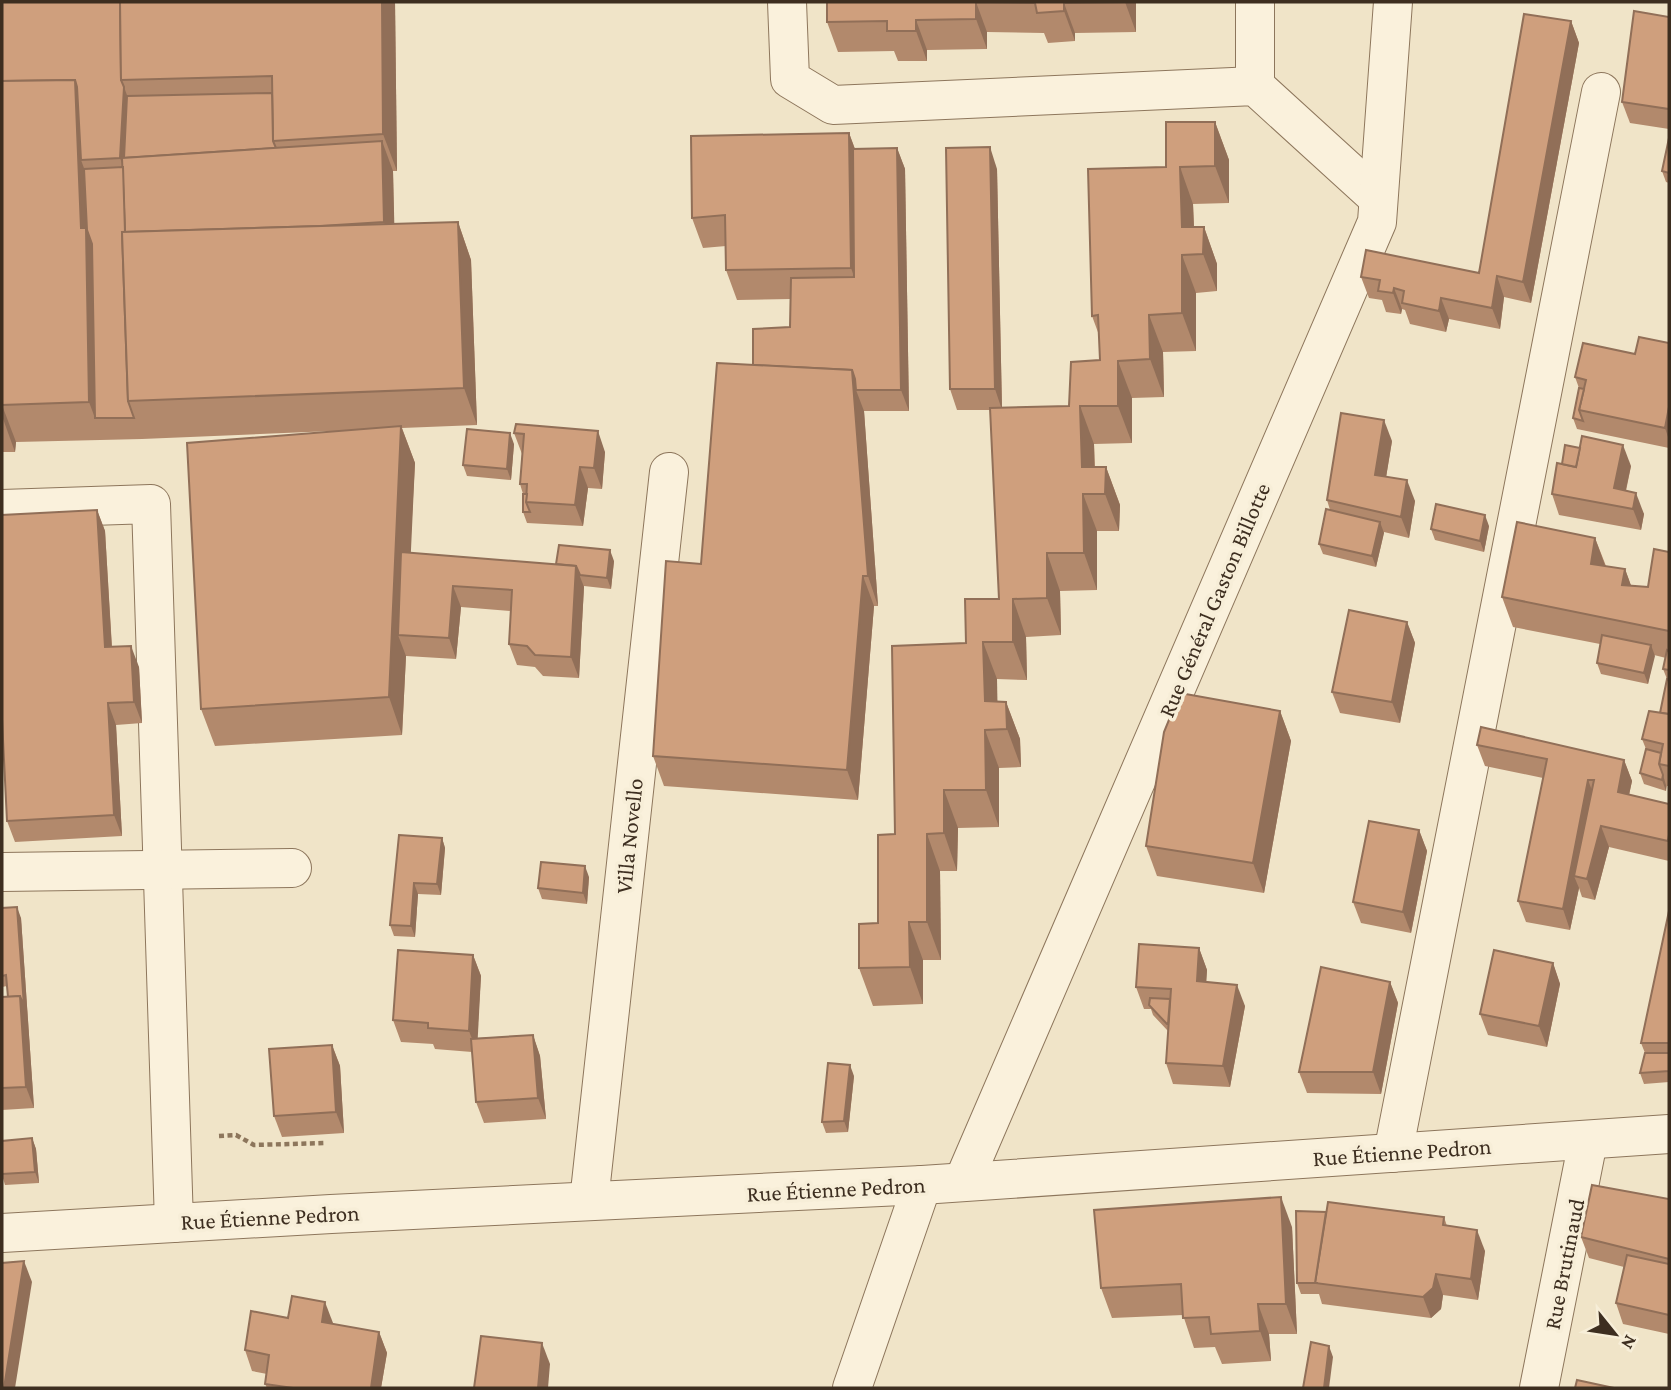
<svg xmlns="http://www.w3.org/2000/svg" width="1671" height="1390" font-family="'Crimson Pro',serif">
  <rect width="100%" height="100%" fill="#f0e4c8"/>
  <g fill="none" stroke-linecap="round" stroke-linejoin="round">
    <g stroke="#8d765c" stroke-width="40">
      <g id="minor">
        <polyline points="787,2 790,79 833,105 1255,86 1378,198"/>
        <polyline points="1255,86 1255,2"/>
        <polyline points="2,509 151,504 174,1223"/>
        <polyline points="2,872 292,868"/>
        <polyline points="1393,1153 1601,92"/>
        <polyline points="964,1180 1377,222 1393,2"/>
        <polyline points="589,1201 669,472"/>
        <polyline points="2,1233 331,1214 922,1185 1669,1134"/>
        <polyline points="852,1388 922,1185"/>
        <polyline points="1539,1388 1588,1141"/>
      </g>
    </g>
    <polyline stroke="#8d765c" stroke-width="4.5" stroke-dasharray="5 3.5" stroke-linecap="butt" points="219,1136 236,1135 254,1145 324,1143"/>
    <use href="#minor" stroke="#faf1dc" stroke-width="38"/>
  </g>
  <g fill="#b2896c">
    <polygon points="2,2 395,2 397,171 393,171 394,224 458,222 471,260 477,425 402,428 415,463 410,553 556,564 614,561 611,589 584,586 579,678 543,676 535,667 517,665 509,644 511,611 461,607 456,659 406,656 402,735 215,746 201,709 332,431 142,439 16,442 15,452 2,452"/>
    <polygon points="827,2 1136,2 1136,32 1075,33 1075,41 1048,43 1044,33 987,32 987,49 927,50 927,61 898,61 894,51 838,52 827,22"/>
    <polygon points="1669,17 1669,129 1630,123 1622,102"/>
    <polygon points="1571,21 1579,43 1531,303 1504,297 1500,329 1449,319 1446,332 1410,324 1405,310 1402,309 1401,314 1386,312 1382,300 1369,298 1361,277 1479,273"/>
    <polygon points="1215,122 1229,160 1229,203 1193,204 1194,227 1204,227 1217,264 1217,291 1196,293 1196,351 1163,352 1164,397 1132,398 1132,443 1094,444 1095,467 1106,467 1120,505 1119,531 1097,531 1097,590 1060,591 1061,635 1026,637 1027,680 997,679 997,701 1006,702 1020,739 1021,767 999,768 999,827 958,828 957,871 940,871 941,960 923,960 923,1004 873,1006 859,968 878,923 895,834 966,643 999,599 990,410 957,410 950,389 997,169 1002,408 1069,406 1100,360 1099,335 1092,316 1166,167"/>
    <polygon points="849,133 855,149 897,148 905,169 909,411 864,411 878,606 874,606 858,800 664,786 653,756 701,564 753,365 790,327 791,299 737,300 726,270 726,246 703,248 692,218"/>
    <polygon points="1669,138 1669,183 1666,182 1662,171"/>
    <polygon points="1669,343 1669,448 1577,429 1573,418 1579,388 1575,377 1635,354"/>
    <polygon points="516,424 605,452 602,489 588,488 583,526 527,523 523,512 523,494 520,484 522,454 514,433"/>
    <polygon points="1392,441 1386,477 1415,501 1409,538 1384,532 1376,567 1323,554 1319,544 1330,510 1327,500"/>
    <polygon points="514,444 511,480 467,476 463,465"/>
    <polygon points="1562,464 1631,466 1626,491 1644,514 1641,530 1559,515 1552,494"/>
    <polygon points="97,510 105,531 112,647 139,667 142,723 116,725 122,836 15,842 7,821"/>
    <polygon points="1489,526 1484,552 1435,540 1431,529"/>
    <polygon points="1595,538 1606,566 1625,569 1631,586 1648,587 1669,552 1669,786 1667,786 1666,791 1644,784 1640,773 1646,749 1642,739 1660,713 1667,679 1663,669 1666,658 1654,655 1648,684 1601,674 1597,663 1600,644 1513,627 1502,597"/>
    <polygon points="1407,622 1415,643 1400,723 1340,713 1332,692"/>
    <polygon points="1280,711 1291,741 1264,893 1157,876 1146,846"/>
    <polygon points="1477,745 1624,760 1632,781 1629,795 1669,804 1669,861 1609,847 1595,900 1582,897 1579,888 1570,930 1526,922 1518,901 1543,778 1485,766"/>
    <polygon points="1419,830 1427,851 1411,933 1361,923 1353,902"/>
    <polygon points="442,838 445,848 441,895 418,894 415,937 394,936 390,925"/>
    <polygon points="589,877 587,904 542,899 538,888"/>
    <polygon points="2,908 21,918 34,1108 2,1110 2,997 8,997 7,986 2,987"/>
    <polygon points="1669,911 1669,1082 1644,1084 1640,1073 1645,1053 1641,1043"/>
    <polygon points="1199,948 1207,970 1206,982 1245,1006 1230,1087 1173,1084 1166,1063 1168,1031 1153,1015 1151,1009 1144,1009 1136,987"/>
    <polygon points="473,955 481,976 477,1038 533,1035 540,1056 546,1119 484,1123 476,1102 472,1052 435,1049 433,1044 401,1042 393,1020"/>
    <polygon points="1553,963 1560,984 1547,1047 1488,1035 1480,1014"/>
    <polygon points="1390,982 1398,1003 1381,1094 1307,1093 1299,1072"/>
    <polygon points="332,1045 340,1066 344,1133 282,1137 274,1116"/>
    <polygon points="854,1076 848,1132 826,1133 822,1122"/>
    <polygon points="32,1138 36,1149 39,1183 5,1185 2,1175 2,1141"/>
    <polygon points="1669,1199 1669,1334 1623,1324 1616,1303 1624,1267 1589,1258 1581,1237"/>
    <polygon points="1444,1217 1447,1226 1485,1251 1478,1300 1443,1295 1441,1309 1431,1318 1322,1304 1319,1294 1301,1294 1297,1283"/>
    <polygon points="1292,1227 1297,1334 1269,1334 1271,1361 1222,1364 1215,1347 1194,1348 1183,1315 1112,1318 1101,1288"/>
    <polygon points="288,1318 379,1332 387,1353 381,1388 267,1388 265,1384 267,1374 252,1371 245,1350"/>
  </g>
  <g fill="#916f58">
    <polygon points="382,2 395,2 397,171 383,134"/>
    <polygon points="976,2 987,32 987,49 976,19"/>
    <polygon points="1125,2 1136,2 1136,32"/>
    <polygon points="1064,3 1075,33 1075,41 1064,11"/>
    <polygon points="916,20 927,50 927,61 916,31"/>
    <polygon points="1571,21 1579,43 1531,303 1523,282"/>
    <polygon points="75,80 88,117 81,160 92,190 95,418 89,402"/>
    <polygon points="124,87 135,117 126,174 120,158"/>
    <polygon points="1215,122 1229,160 1229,203 1215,166"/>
    <polygon points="849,133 860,163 862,298 851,268"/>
    <polygon points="382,141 393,171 395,252 384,222"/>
    <polygon points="990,147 997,169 1002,410 995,389"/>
    <polygon points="897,148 905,169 909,411 901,390"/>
    <polygon points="1180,167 1193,204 1195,254 1182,227"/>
    <polygon points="458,222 471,260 477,425 464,388"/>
    <polygon points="1204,227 1217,264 1217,291 1203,254"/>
    <polygon points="1182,255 1196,293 1196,351 1182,313"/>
    <polygon points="1497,276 1504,297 1500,329 1492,308"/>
    <polygon points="1394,288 1402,309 1401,314 1393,293"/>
    <polygon points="1441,298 1449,319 1446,332 1439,311"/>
    <polygon points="1149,315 1163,352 1164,397 1150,359"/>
    <polygon points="1118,361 1132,398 1132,443 1118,406"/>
    <polygon points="852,370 859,390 856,390 864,411 878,606 868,576"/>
    <polygon points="2,405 16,442 15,452 2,416"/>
    <polygon points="1080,406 1094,444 1095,494 1082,467"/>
    <polygon points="1669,407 1669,440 1665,428"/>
    <polygon points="1384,420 1392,441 1383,496 1375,475"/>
    <polygon points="401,426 415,463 407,636 398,635 406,656 402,735 389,697"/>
    <polygon points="598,431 605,452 602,489 594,468"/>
    <polygon points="510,433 514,444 511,480 507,469"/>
    <polygon points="1623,445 1631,466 1622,507 1614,488"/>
    <polygon points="580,467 588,488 583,526 575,505"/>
    <polygon points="1106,467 1120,505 1119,531 1105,494"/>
    <polygon points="1407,480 1415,501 1409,538 1401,517"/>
    <polygon points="1636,493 1644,514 1641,530 1633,509"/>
    <polygon points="1083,494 1097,531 1097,590 1084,553"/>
    <polygon points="97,510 105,531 113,668 105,647"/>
    <polygon points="1485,515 1489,526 1484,552 1480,541"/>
    <polygon points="1380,522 1384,533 1376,567 1372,556"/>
    <polygon points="1595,538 1606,568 1591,564"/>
    <polygon points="610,550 614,561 611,589 607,578"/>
    <polygon points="1047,553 1060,591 1061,635 1047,598"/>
    <polygon points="576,566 584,587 579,678 571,657"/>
    <polygon points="1625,569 1636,599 1622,585"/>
    <polygon points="863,576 874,606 858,800 847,770"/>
    <polygon points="453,586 461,607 456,659 449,638"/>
    <polygon points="1013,599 1026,637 1027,680 1013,642"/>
    <polygon points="1407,622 1415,643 1400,723 1392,702"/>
    <polygon points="983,642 997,679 998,730 985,701"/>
    <polygon points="1651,645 1655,656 1648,684 1644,673"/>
    <polygon points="131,646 139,667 142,723 134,702"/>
    <polygon points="1006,702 1020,739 1021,767 1007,729"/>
    <polygon points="108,703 116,725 122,836 114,815"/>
    <polygon points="1280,711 1291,741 1264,893 1253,863"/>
    <polygon points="985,730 999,768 999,827 986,790"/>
    <polygon points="1624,760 1632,781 1625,813 1618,792"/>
    <polygon points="1663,775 1666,785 1666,791 1662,780"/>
    <polygon points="1588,780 1596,801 1574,876 1579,888 1570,930 1563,909"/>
    <polygon points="944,790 958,828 957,871 944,833"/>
    <polygon points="1601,826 1609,847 1595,900 1587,879"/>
    <polygon points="1419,830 1427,851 1411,933 1403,912"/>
    <polygon points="927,834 940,871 941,960 927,922"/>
    <polygon points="442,838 445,848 441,895 437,884"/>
    <polygon points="585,866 589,877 587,904 583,893"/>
    <polygon points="414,883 418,894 415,937 411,926"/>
    <polygon points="17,907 21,918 34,1108 26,1087 20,996"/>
    <polygon points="909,922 923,960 923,1004 910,967"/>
    <polygon points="1199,948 1207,970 1205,1003 1197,981"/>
    <polygon points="473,955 481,976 477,1052 469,1031"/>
    <polygon points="1553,963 1560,984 1547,1047 1539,1026"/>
    <polygon points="1390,982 1398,1003 1381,1094 1373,1072"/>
    <polygon points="1237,985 1245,1006 1230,1087 1223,1066"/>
    <polygon points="533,1035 540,1056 546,1119 538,1098"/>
    <polygon points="332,1045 340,1066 344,1133 336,1112"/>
    <polygon points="850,1065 854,1076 848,1132 844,1121"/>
    <polygon points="32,1138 36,1149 39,1183 35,1172"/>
    <polygon points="1281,1197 1292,1227 1297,1334 1286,1304"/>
    <polygon points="1477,1230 1485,1251 1478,1300 1471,1279"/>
    <polygon points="24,1261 32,1282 15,1388 4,1388"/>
    <polygon points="1436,1274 1443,1295 1441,1309 1431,1318 1423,1297"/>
    <polygon points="325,1302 333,1323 329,1343 322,1322"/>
    <polygon points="1258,1304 1269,1334 1271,1361 1260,1331"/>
    <polygon points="379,1332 387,1353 381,1388 371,1388"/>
    <polygon points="542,1343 550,1364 548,1388 538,1388"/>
    <polygon points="1329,1346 1333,1357 1329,1388 1324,1388"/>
  </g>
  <g fill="#cf9f7d" stroke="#916f58" stroke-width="2">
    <polygon points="2,2 120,2 121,80 124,87 120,158 81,160 77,87 75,80 2,81"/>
    <polygon points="120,2 382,2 383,134 273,141 272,76 121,80"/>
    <polygon points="827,2 1125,2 1064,3 1064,11 1037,13 1035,3 976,2 976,19 916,20 916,31 887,31 887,21 827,22"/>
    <polygon points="1634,11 1669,17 1669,109 1622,102"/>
    <polygon points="1524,14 1571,21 1523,282 1497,276 1492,308 1441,298 1439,311 1402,303 1404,291 1394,288 1393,293 1378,291 1380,280 1361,277 1366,250 1479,273"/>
    <polygon points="75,80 81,228 86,228 89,402 2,405 2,409 2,81"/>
    <polygon points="272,93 273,141 276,148 124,158 127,96"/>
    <polygon points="1166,122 1215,122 1215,166 1180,167 1182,227 1204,227 1203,254 1182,255 1182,313 1149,315 1150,359 1118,361 1118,406 1080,406 1082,467 1106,467 1105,494 1083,494 1084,553 1047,553 1047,598 1013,599 1013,642 983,642 985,701 1006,702 1007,729 985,730 986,790 944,790 944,833 927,834 927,922 909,922 910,967 859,968 859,924 878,923 878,835 895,834 892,646 966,643 965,599 999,599 990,408 1069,406 1071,362 1100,360 1098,315 1092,316 1088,169 1166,167"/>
    <polygon points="849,133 851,268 726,270 725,215 692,218 691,136"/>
    <polygon points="1669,138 1669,173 1662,171"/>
    <polygon points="382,141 384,222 320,226 125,232 122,158"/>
    <polygon points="990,147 995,389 950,389 946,148"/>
    <polygon points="897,148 901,390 856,390 855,379 852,370 753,365 753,329 790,327 791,278 854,277 853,149"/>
    <polygon points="123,167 125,232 122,232 128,401 134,418 95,418 92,244 87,230 84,169"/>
    <polygon points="458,222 464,388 128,401 122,232"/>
    <polygon points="1639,337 1669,343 1669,407 1665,428 1579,410 1586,380 1575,377 1583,343 1635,354"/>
    <polygon points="717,363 852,370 868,576 863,576 847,770 653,756 666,561 701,564"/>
    <polygon points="1579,388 1584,389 1579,410 1583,421 1573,418"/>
    <polygon points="1341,413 1384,420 1375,475 1407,480 1401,517 1327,500"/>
    <polygon points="516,424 598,431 594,468 580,467 575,505 526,502 527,484 520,484 524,434 514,433"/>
    <polygon points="401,426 389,697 201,709 187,443"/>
    <polygon points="467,429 510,433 507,469 463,465"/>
    <polygon points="1582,436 1623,445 1614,488 1636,493 1633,509 1552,494 1557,463 1576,467"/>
    <polygon points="1565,445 1580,448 1576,467 1562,464"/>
    <polygon points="523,494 527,494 526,502 530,512 523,512"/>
    <polygon points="1436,504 1485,515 1480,541 1431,529"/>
    <polygon points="1326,509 1380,522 1372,556 1319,544"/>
    <polygon points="97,510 105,647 131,646 134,702 108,703 114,815 7,821 2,719 2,515"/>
    <polygon points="1517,522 1595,538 1591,564 1625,569 1622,585 1648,587 1654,549 1669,552 1669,631 1502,597"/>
    <polygon points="559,545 610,550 607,578 580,575 576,566 556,564"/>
    <polygon points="401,552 576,566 571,657 535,655 527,646 509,644 512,590 453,586 449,638 398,635"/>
    <polygon points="1349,610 1407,622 1392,702 1332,692"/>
    <polygon points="1602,635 1651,645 1644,673 1597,663"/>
    <polygon points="1667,650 1669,651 1669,670 1663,669"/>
    <polygon points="1667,679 1669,680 1669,714 1660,713"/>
    <polygon points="1180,693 1280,711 1253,863 1146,846 1164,732"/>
    <polygon points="1649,711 1669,714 1669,712 1669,766 1659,764 1663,744 1642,739"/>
    <polygon points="1481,727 1624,760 1618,792 1669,804 1669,835 1668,841 1601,826 1587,879 1574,876 1594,780 1588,780 1563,909 1518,901 1547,759 1477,745"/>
    <polygon points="1646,749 1661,753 1659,764 1663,775 1662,780 1640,773"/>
    <polygon points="1369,821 1419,830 1403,912 1353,902"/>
    <polygon points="399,835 442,838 437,884 414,883 411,926 390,925"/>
    <polygon points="541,862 585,866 583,893 538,888"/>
    <polygon points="17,907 24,1006 20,996 8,997 6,975 2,976 2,908"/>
    <polygon points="1669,911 1669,1043 1641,1043"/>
    <polygon points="1139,944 1199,948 1197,981 1237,985 1223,1066 1166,1063 1171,989 1136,987"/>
    <polygon points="398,950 473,955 469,1031 428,1028 428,1023 393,1020"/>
    <polygon points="1494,950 1553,963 1539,1026 1480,1014"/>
    <polygon points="1321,967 1390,982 1373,1072 1299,1072"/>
    <polygon points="20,996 26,1087 2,1088 2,997"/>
    <polygon points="1150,998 1170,999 1168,1024 1167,1024 1149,1005"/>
    <polygon points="533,1035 538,1098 476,1102 471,1039"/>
    <polygon points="332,1045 336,1112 274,1116 269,1049"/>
    <polygon points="1645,1053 1669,1053 1669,1071 1640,1073"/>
    <polygon points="828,1063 850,1065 844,1121 822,1122"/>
    <polygon points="32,1138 35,1172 2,1174 2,1141"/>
    <polygon points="1592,1185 1669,1199 1669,1259 1581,1237"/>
    <polygon points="1281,1197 1286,1304 1258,1304 1260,1331 1211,1334 1209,1317 1183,1318 1181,1284 1101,1288 1094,1210"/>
    <polygon points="1328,1202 1444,1217 1443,1225 1477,1230 1471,1279 1436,1274 1433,1288 1423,1297 1315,1283"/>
    <polygon points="1296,1211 1326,1212 1315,1283 1318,1283 1297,1283"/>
    <polygon points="1627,1255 1669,1264 1669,1315 1616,1303"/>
    <polygon points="24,1261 4,1388 2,1388 2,1263"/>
    <polygon points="292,1296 325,1302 322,1322 379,1332 371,1388 293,1388 265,1384 269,1355 245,1350 251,1311 288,1318"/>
    <polygon points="481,1336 542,1343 538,1388 474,1388"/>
    <polygon points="1311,1342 1329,1346 1324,1388 1303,1388"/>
    <polygon points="1577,1380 1614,1388 1575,1388"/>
  </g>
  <g text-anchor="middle" stroke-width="7" stroke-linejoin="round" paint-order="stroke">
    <g font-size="23" fill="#3d2e20" stroke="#f7eed8">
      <text transform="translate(1214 600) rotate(-67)" y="8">Rue Général Gaston Billotte</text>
      <text transform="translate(629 836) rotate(-84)" y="8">Villa Novello</text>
      <text transform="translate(1402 1152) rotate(-4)" y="8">Rue Étienne Pedron</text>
      <text transform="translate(836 1189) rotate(-3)" y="8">Rue Étienne Pedron</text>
      <text transform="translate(270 1217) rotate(-3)" y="8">Rue Étienne Pedron</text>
      <text transform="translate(1564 1264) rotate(-79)" y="8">Rue Brutinaud</text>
    </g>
  </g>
  <rect width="1671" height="1390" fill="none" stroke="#3d2e20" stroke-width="7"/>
  <g transform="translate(1615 1334) rotate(120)" stroke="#f7eed8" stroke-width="5" paint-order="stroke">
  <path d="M0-5L12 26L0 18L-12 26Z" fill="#3d2e20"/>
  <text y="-10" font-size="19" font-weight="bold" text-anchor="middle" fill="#3d2e20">N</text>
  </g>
</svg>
